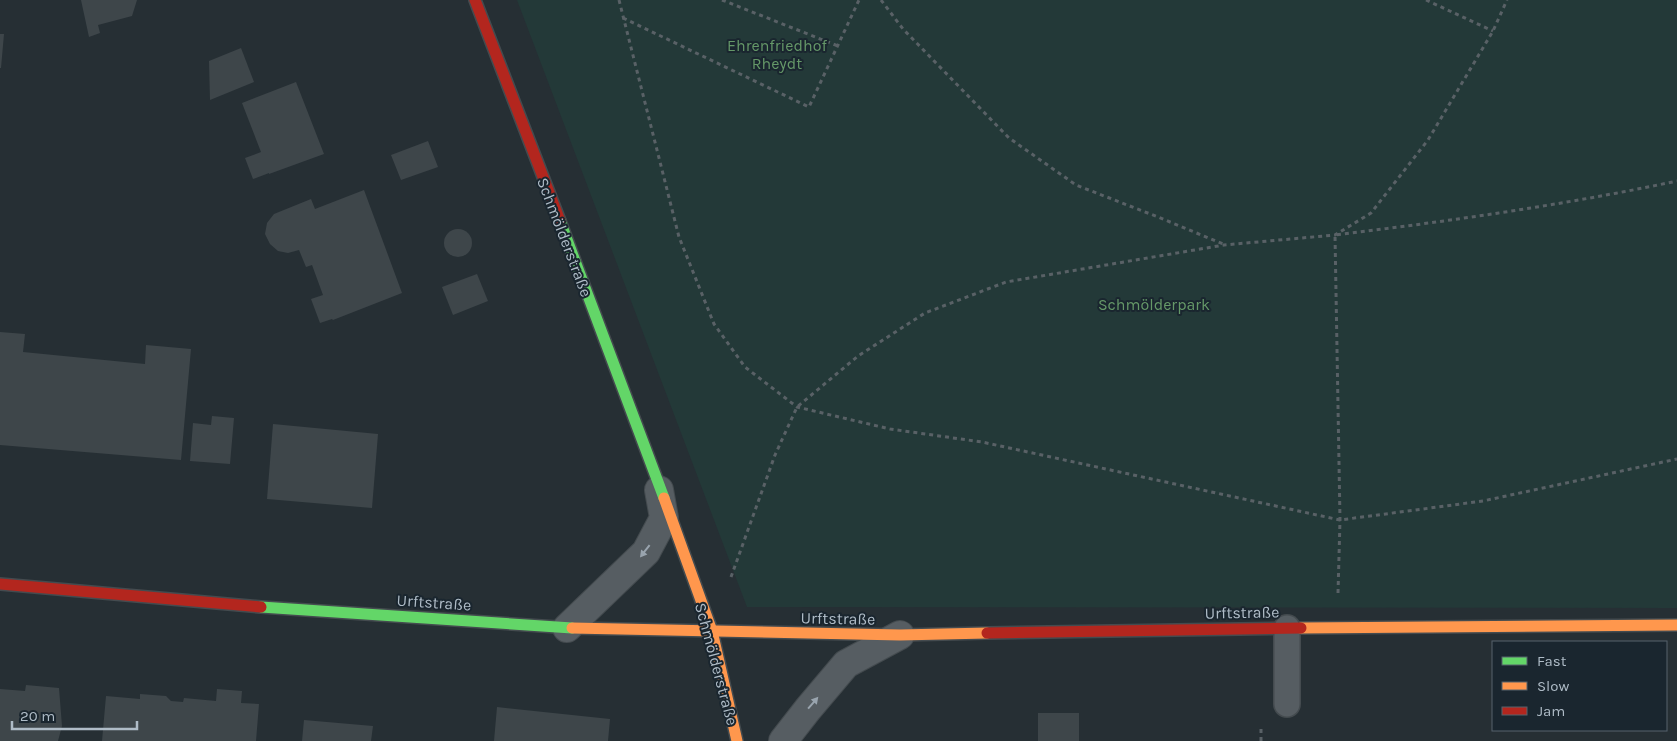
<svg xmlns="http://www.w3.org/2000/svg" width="1677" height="741" font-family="Karla,sans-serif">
  <rect width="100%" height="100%" fill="#262f34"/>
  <polygon fill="#233938" points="517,0 1677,0 1677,608 747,607"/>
  <g fill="#3e464a">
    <polygon points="81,0 137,0 132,16 98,25 100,33 89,37"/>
    <polygon points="0,34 4,34 1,68 0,68"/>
    <polygon points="241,48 254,82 210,100 209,61"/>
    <polygon points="296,82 324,154 269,174 269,173 253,179 245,158 261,152 242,103"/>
    <polygon points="428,141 438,167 401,180 391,155"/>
    <polygon points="364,190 402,293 333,320 332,319 320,323 311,299 323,295 312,265 306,267 299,250 288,253 278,251 270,244 265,234 267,223 274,214 311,199 315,209"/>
    <circle cx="458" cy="243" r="14"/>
    <polygon points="477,274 488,301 453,315 442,287"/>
    <polygon points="0,332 25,334 23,352 145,364 146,345 191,349 181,460 0,445"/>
    <polygon points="212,416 234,418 230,464 190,461 193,423 211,425"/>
    <polygon points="273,424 378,434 372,508 267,499"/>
    <polygon points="26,685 59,688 62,726 58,741 0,741 0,689 25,691"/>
    <polygon points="217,689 242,691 241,703 259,704 256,741 102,741 106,696 140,699 140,694 166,696 171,701 183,702 184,698 216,701"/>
    <polygon points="497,707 610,719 608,741 494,741"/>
    <rect x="1038" y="713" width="41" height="28"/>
    <polygon points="304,720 373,726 371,741 302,741"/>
  </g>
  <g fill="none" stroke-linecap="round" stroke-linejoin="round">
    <g stroke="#444b4f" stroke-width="28">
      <polyline id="lane" points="1287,628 1287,704"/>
    </g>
    <g stroke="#444b4f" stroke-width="30">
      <g id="street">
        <polyline points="567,628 646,552 664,518 659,490"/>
        <polyline points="783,741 808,709 846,664 900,635"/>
      </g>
    </g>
    <g stroke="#444b4f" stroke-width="14">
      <g id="fast">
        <polyline points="560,221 664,498"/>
        <polyline points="261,607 572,628"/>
      </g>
    </g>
    <g stroke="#444b4f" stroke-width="14">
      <g id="slow">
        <polyline points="664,498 712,631 737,741"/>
        <polyline points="572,628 900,635 987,633"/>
        <polyline points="1301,628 1677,625"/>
      </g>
    </g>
    <g stroke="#444b4f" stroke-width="14">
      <g id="jam">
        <polyline points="475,0 560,221"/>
        <polyline points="0,584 261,607"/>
        <polyline points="987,633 1301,628"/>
      </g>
    </g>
    <g stroke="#596166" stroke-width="3" stroke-dasharray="4 4" stroke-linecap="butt">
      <polyline points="619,0 679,237 714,324 745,367 797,407 890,429 982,442 1340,520 1483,501 1677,459"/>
      <polyline points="722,0 838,46"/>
      <polyline points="881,0 903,29 1009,138 1076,185 1158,217 1223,244"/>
      <polyline points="1426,0 1493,31"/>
      <polyline points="623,18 809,107 859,0"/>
      <polyline points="731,577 775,455 797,407 858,356 925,313 1006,282 1224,245 1335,235 1371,213 1428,140 1493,31 1507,0"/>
      <path d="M1338,593L1340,520L1335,235C1450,221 1564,205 1677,181"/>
      <polyline points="1261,741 1261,727"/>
    </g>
    <use href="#lane" stroke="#565d62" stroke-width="25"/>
    <use href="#street" stroke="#565d62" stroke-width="28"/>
    <use href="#fast" stroke="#63d668" stroke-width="11"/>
    <use href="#slow" stroke="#ff974d" stroke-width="11"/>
    <use href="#jam" stroke="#b3261e" stroke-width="11"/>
  </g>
  <defs><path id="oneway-solid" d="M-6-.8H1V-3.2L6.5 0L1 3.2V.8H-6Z" transform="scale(1.25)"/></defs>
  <g fill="#99a4ae">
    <use href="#oneway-solid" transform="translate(645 551) rotate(128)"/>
    <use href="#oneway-solid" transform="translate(813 703) rotate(-49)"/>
  </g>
  <g text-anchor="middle" stroke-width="4" stroke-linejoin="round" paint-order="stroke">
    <g font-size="16" fill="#659868" stroke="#1a262f">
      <text x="777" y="51">Ehrenfriedhof<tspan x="777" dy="18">Rheydt</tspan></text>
      <text x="1154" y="310">Schmölderpark</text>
    </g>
    <g font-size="16" fill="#afbcc7" stroke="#1a262f">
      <text transform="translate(565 237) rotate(69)" y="6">Schmölderstraße</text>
      <text transform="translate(434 602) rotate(4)" y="6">Urftstraße</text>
      <text transform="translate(1242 612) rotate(-1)" y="6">Urftstraße</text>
      <text transform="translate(838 618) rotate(1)" y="6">Urftstraße</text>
      <text transform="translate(717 664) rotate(75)" y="6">Schmölderstraße</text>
    </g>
  </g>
  <rect x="1492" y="641" width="175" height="90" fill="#1a262f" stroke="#56626c"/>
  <rect x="1502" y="657" width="25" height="8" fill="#63d668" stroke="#56626c"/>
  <text x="1537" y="666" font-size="15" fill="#afbcc7">Fast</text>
  <rect x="1502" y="682" width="25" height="8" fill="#ff974d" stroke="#56626c"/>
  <text x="1537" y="691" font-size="15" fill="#afbcc7">Slow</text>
  <rect x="1502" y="707" width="25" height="8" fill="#b3261e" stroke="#56626c"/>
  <text x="1537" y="716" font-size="15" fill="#afbcc7">Jam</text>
  <path d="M12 721v8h125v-8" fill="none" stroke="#afbcc7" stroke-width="2.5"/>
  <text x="20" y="721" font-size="15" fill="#afbcc7" stroke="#1a262f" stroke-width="4" paint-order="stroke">20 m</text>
</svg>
